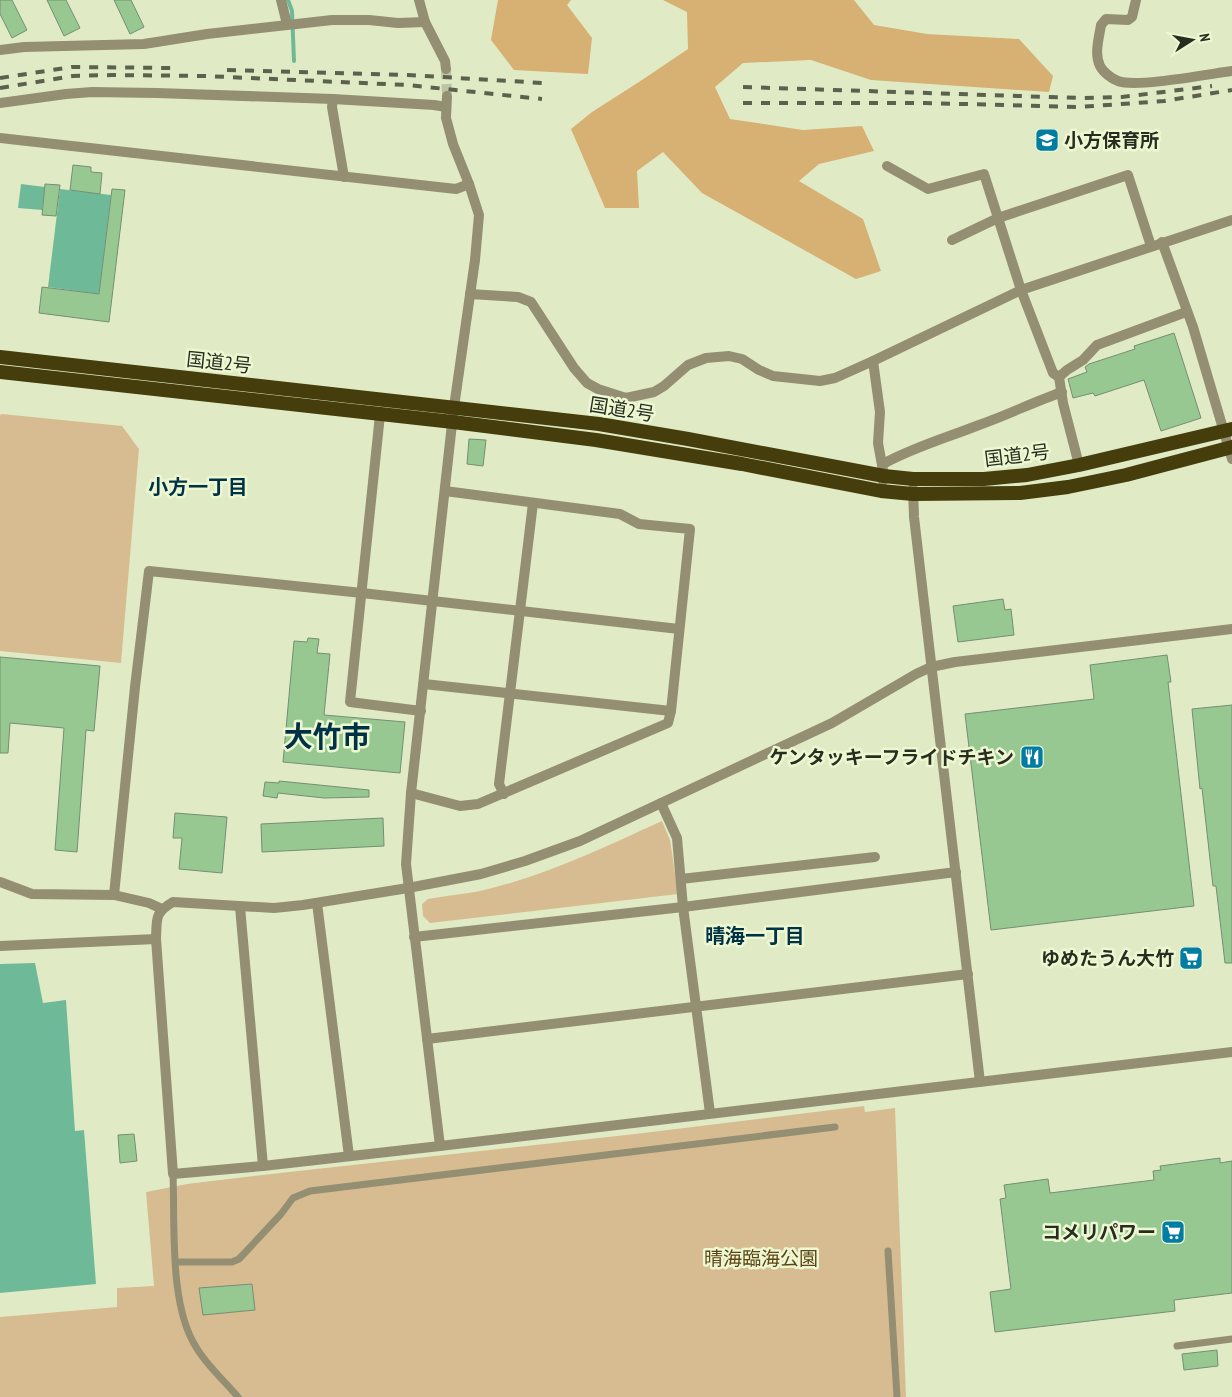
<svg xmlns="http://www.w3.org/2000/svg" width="1232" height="1397" font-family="'PT Sans Narrow','Noto Sans JP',sans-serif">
  <rect width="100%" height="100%" fill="#e0ebc6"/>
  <g fill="#d8bc91">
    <polygon points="2,414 122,426 139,449 121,663 0,651 0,415"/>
    <path d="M662,821L670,840L678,894L430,923L423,916L422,904L428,899C449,895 471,894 492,888C551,873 607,846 662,821Z"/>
    <polygon points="864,1106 865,1112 895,1108 906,1397 0,1397 0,1317 117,1307 117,1288 154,1286 146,1192 187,1184 280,1173 635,1134"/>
  </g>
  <g fill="#d7b073">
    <polygon points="498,0 571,0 567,5 592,38 588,74 514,70 491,40"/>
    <polygon points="663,0 854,0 874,25 927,34 1019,39 1053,76 1049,92 871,80 811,60 743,63 715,87 730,119 803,130 862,126 874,151 819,164 799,181 863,219 881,271 856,279 702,193 663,152 637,171 639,208 605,208 571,129 592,112 639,82 688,49 687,12"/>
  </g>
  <g fill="#6eba98">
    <polygon points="21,184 45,187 42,210 18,208"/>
    <polygon points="60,189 111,195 99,294 48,287"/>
    <polygon points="35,963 43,1003 66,1000 75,1131 84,1130 96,1284 0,1293 0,964"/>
  </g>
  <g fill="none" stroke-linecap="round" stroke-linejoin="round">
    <polyline stroke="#6eba98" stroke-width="4" points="288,0 292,11 294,61"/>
  </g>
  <g fill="#97c892" stroke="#758e73">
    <polygon points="0,0 12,0 27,30 12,38 0,14"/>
    <polygon points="47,0 66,0 80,28 64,36"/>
    <polygon points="114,0 131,0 144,27 130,34"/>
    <polygon points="73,165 91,167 91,172 102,173 100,194 70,190"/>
    <polygon points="45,184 60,185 56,216 42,215"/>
    <polygon points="112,189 125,190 109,322 39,313 42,287 99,294"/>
    <polygon points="1174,333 1201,418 1161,431 1144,380 1095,396 1093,393 1073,398 1068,379 1087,372 1085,367 1089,364 1135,349 1134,346"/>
    <polygon points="469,439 486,440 483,466 467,464"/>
    <polygon points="1003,599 1005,610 1011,609 1014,635 958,642 953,606"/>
    <polygon points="308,638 319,639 317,653 330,654 324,715 405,722 400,773 283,762 294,641 307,642"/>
    <polygon points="1167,655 1171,682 1168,682 1194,906 991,930 965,714 1094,699 1090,665"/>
    <polygon points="0,657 100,666 94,731 86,730 77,852 55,850 64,728 10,723 8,753 0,753"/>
    <polygon points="1232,705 1232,963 1225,963 1216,886 1213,886 1202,788 1200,789 1192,709"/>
    <polygon points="279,781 369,790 369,797 324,798 278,793 277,798 263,796 265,782 279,783"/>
    <polygon points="175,813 227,817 222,873 179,869 182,838 173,838"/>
    <polygon points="383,818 384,846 262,852 261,824"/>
    <polygon points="134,1134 137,1161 120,1163 118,1135"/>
    <polygon points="1220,1158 1220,1163 1232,1161 1232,1293 1174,1300 1175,1311 995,1332 990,1292 1011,1289 1000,1199 1006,1198 1004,1185 1048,1179 1050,1193 1154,1180 1153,1171 1161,1170 1160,1166"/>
    <polygon points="252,1284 255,1310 203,1315 199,1288"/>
    <polygon points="1217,1350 1218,1366 1184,1370 1182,1354"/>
  </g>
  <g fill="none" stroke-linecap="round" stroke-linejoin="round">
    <polyline stroke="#bbc5a5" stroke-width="10" stroke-dasharray="10 5" stroke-linecap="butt" points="446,69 447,96"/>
    <g stroke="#948f73" stroke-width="7">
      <path d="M173,1174C175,1224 169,1305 196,1347C207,1366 224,1380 238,1397"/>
      <polyline points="888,1251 897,1397"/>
      <polyline points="176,1262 232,1262 239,1259 281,1214 293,1198 310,1191 835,1127"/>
      <polyline points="1177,1346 1232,1339"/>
    </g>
    <g stroke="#948f73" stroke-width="10">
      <polyline points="281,0 287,24"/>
      <polyline points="419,0 425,22 445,61 446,69"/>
      <path d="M1136,0L1132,17L1128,20L1106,19L1101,25C1099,38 1094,54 1100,66C1103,72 1112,79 1118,81C1136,88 1209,74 1232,71"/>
      <polyline points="0,50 24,47 144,44 207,34 332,20 369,20 398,23 425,22"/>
      <polyline points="447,96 446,118 449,129 453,144 469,184 479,215 475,260 454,407"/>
      <polyline points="333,99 332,107 344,177"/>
      <polyline points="0,103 66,94 92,92 157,93 333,99 434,105 446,107"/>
      <polyline points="0,138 456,189 469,184"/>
      <polyline points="887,166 928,189 984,174 1021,290 1053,373 1059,377 1063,403 1079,465"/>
      <polyline points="952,240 998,218 1128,175 1151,246"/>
      <polyline points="470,294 518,297 531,302 574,368 587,383 598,389 626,398 654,392 664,386 688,365 706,358 729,356 742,359 759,370 773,376 820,381 835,378 873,361 880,412 878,443 884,476 883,481"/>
      <polyline points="873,361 1021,290 1232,220"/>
      <polyline points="1059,377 1067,370 1083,360 1097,345 1186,312"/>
      <polyline points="380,415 350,702 421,711"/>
      <path d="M883,464C914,447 946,438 979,425C1007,415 1034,402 1062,392"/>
      <polyline points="424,684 671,711"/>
      <polyline points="411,793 460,806 478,804 668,723 671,711 690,529 639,524 620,514 445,491"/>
      <polyline points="504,794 499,784 533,503"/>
      <polyline points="661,803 677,838 683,907 710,1113"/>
      <polyline points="681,879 875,857"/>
      <polyline points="0,882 32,894 114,895 149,903 162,909"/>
      <polyline points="408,888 481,874 525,861 580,841 832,723 916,674 931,667"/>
      <polyline points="114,895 135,687 149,571 362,593 679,629"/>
      <polyline points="317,903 349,1156"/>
      <polyline points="240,907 263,1166"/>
      <polyline points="414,937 683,907 956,872"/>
      <polyline points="427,1039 968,974"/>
    </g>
    <g stroke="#948f73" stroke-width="10">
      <polyline points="1162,242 1193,327 1232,459"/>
      <polyline points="913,489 914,517 980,1082"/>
      <polyline points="931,667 955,662 1232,629"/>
      <path d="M408,888L303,905L274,908L173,902C154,913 157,919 156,939L173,1174L263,1166L440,1146L1232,1052"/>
      <polyline points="0,946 156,939"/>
      <polyline points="440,1146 406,864 411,793 453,415"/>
    </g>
    <g stroke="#463d0c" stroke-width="14">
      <polyline points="0,357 599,424 688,439 884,476 913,479 984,479 1027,475 1079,465 1232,429"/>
      <polyline points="0,372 453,422 596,440 742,464 881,491 913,494 1020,493 1068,487 1126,475 1232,447"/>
    </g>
    <g stroke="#5b614d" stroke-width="4" stroke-dasharray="9 9" stroke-linecap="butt">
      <polyline points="227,70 408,75 543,83"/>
      <polyline points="0,78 72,67 172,68"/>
      <polyline points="743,87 1080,98 1122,97 1212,86"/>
      <polyline points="0,88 73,76 112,75 205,76 407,85 542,99"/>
      <polyline points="743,103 925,103 1079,107 1164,101 1232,90"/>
    </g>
  </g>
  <defs>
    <g id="school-square" transform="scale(1.25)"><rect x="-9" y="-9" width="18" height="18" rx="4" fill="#017da4" stroke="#edf8d3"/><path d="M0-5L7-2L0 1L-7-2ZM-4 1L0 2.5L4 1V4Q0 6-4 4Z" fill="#fff"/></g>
    <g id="restaurant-square" transform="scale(1.25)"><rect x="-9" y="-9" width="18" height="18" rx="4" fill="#017da4" stroke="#edf8d3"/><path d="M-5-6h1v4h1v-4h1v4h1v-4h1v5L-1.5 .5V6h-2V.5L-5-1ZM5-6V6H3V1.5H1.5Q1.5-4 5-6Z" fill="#fff"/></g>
    <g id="supermarket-square" transform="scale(1.25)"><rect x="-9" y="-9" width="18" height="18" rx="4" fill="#017da4" stroke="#edf8d3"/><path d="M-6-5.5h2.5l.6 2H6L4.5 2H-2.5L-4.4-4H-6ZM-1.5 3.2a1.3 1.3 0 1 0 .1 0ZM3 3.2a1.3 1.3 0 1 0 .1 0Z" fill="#fff"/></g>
  </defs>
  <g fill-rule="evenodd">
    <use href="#school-square" x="1047" y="140"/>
    <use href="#restaurant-square" x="1032" y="757"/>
    <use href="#supermarket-square" x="1191" y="958"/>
    <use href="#supermarket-square" x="1173" y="1232"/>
  </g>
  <g text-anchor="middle" stroke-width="5" stroke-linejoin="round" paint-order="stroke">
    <g font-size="19" font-weight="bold" fill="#292d1f" stroke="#edf8d3" text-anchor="end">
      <text x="1064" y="147" text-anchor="start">小方保育所</text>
      <text x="1014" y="764">ケンタッキーフライドチキン</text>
      <text x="1174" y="965">ゆめたうん大竹</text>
      <text x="1156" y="1239">コメリパワー</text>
    </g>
    <g font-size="19" fill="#292d1f" stroke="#edf8d3">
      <text transform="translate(219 362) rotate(6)" y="7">国道2号</text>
      <text transform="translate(622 409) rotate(9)" y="7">国道2号</text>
      <text transform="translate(1017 455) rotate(-7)" y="7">国道2号</text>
    </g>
    <g font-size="19" fill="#5f4415" stroke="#edf8d3">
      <text x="761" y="1265">晴海臨海公園</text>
    </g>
    <g font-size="20" font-weight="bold" fill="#003245" stroke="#edf8d3">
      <text x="198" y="494">小方一丁目</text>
      <text x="755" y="943">晴海一丁目</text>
    </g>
    <g font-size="29" font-weight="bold" fill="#003245" stroke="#edf8d3">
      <text x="327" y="747">大竹市</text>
    </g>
  </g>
  <g transform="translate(1192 40) rotate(79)" stroke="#edf8d3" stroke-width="4" paint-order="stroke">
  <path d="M0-4L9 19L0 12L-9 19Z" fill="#292d1f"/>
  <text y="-8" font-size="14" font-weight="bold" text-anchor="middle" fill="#292d1f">N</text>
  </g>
</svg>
